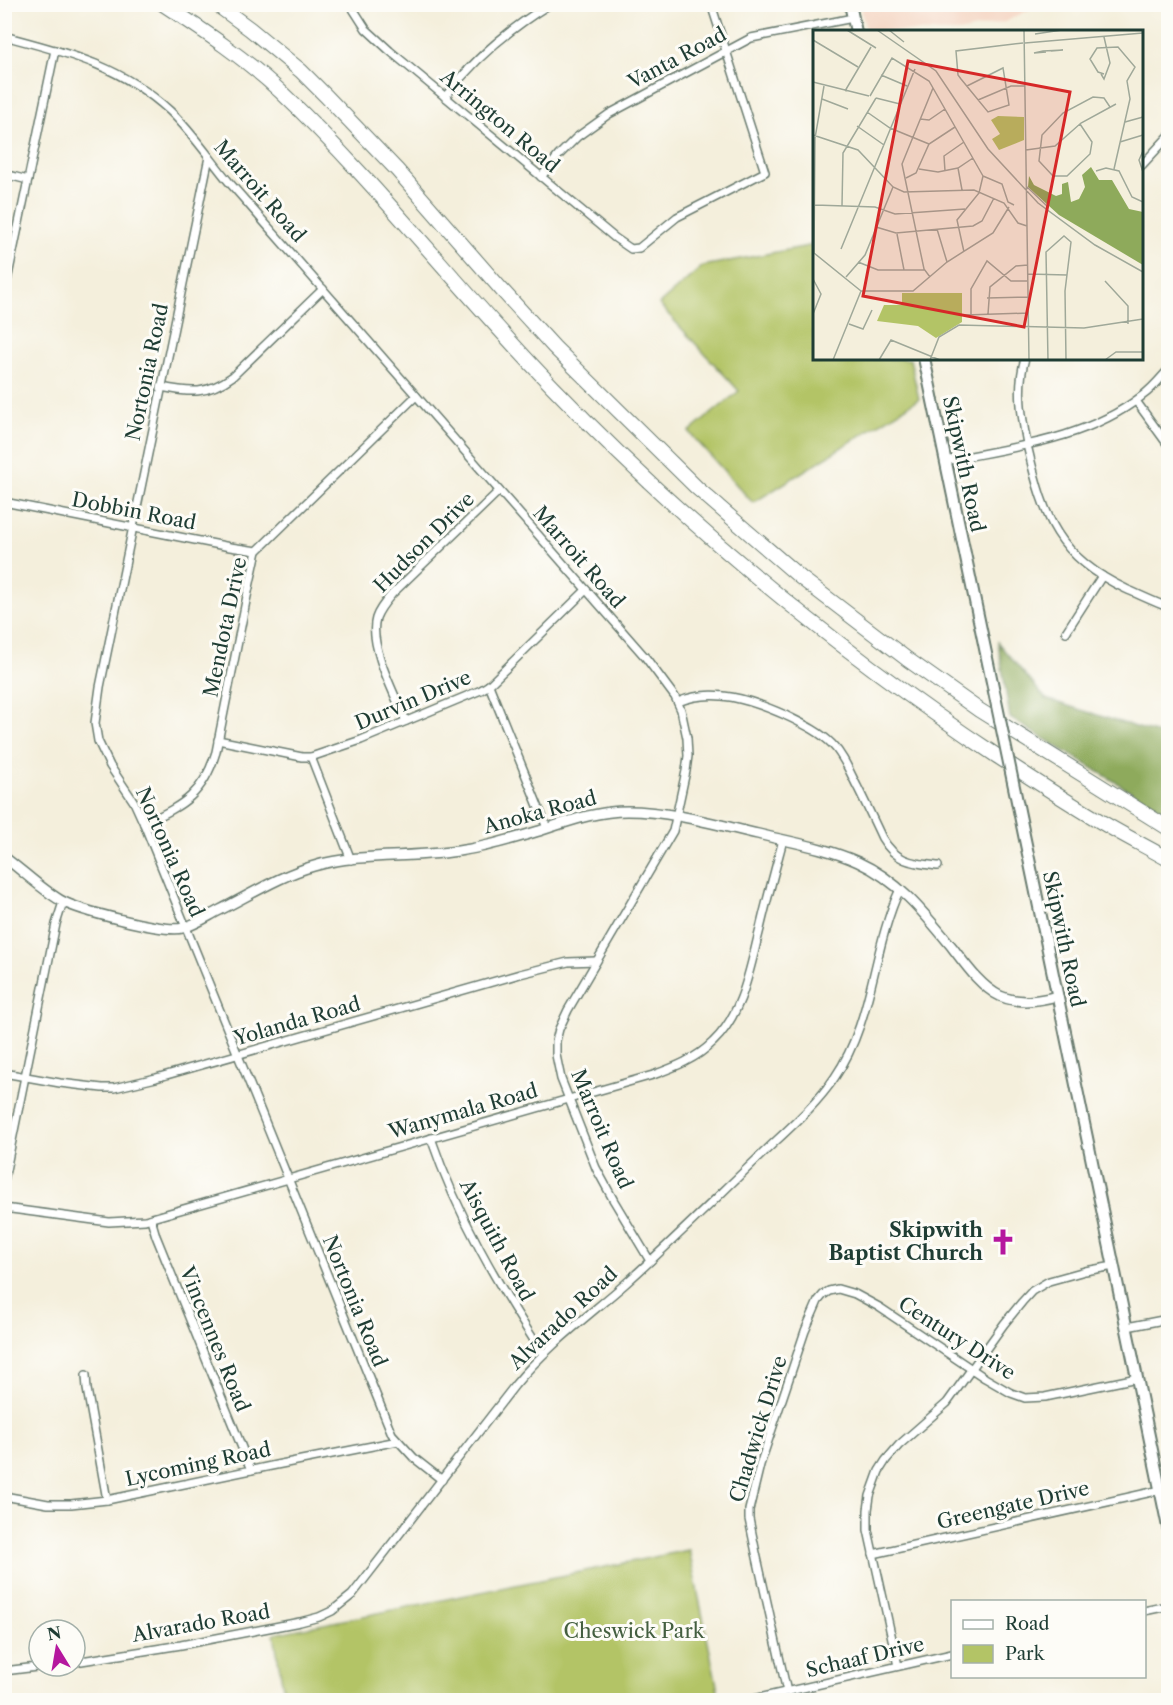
<svg xmlns="http://www.w3.org/2000/svg" width="1173" height="1705" font-family="'Libre Caslon Text',serif">
  <rect width="100%" height="100%" fill="#fdfcf7"/>
  <filter id="ink" filterUnits="userSpaceOnUse"><feTurbulence type="fractalNoise" baseFrequency=".0167" numOctaves="2"/><feDisplacementMap in="SourceGraphic" scale="12" xChannelSelector="R" yChannelSelector="G"/><feConvolveMatrix kernelMatrix="1 2 1 2 8 2 1 2 1" color-interpolation-filters="sRGB"/></filter>
  <filter id="wash" filterUnits="userSpaceOnUse"><feTurbulence type="fractalNoise" baseFrequency=".008" numOctaves="4" result="noise"/><feDisplacementMap in="SourceGraphic" scale="24" xChannelSelector="R" yChannelSelector="G"/><feGaussianBlur stdDeviation="1.35" result="paint"/><feColorMatrix in="noise" values="0 0 0 0 0 0 0 0 0 0 0 0 0 0 0 0 0 1.4 0 .05"/><feComposite in="paint" operator="in"/></filter>
  <g filter="url(#wash)">
    <rect width="100%" height="100%" fill="#f4efdc"/>
    <polygon fill="#f4d3c0" points="860,5 860,4 1036,5 1034,7 1005,22 959,32 866,31"/>
    <g fill="#b3c466" stroke="#69804d" stroke-width="1.5">
      <polygon points="814,245 814,358 910,359 919,399 753,503 689,432 739,391 659,304 703,266"/>
      <polygon points="689,1550 720,1700 285,1700 274,1634"/>
    </g>
    <polygon fill="#8eaa5b" stroke="#567448" stroke-width="1.5" points="998,643 1046,699 1168,737 1168,814 1010,718"/>
  </g>
  <g filter="url(#ink)">
    <g fill="none" stroke-linecap="round" stroke-linejoin="round">
      <g stroke="#6a7b6f" stroke-width="10">
        <g id="minor">
          <polyline points="350,4 366,29 390,51 615,238 631,249 639,248 677,217 765,172 711,4"/>
          <path d="M4,36C68,53 120,65 170,111C192,132 210,159 229,182L646,658L675,697L681,710L687,738L688,756L686,771L673,831L568,1010L559,1029L556,1041V1055L561,1079L596,1168L614,1201L650,1261"/>
          <path d="M445,97C474,59 509,29 550,4"/>
          <polyline points="209,157 100,687 95,723 98,741 110,766 134,802 144,824 392,1434 414,1458 442,1480"/>
          <polyline points="1142,165 1168,137"/>
          <polyline points="4,174 28,180"/>
          <polyline points="541,177 559,155 577,137 609,114 751,38 853,18"/>
          <polyline points="4,295 55,50"/>
          <path d="M1025,358C1016,390 1022,418 1028,449C1044,518 1058,557 1126,589C1140,595 1154,602 1168,607"/>
          <path d="M161,387C191,393 207,395 233,376L323,289"/>
          <polyline points="1136,401 1168,445"/>
          <path d="M945,461C1013,447 1086,440 1142,396C1152,389 1160,379 1168,370"/>
          <polyline points="4,502 230,547 257,551"/>
          <polyline points="1066,632 1102,576"/>
          <polyline points="489,685 547,828"/>
          <path d="M678,702C714,687 751,700 785,715C801,723 819,731 832,744C844,756 850,773 858,788C866,804 874,821 882,838C896,862 912,863 938,866"/>
          <path d="M406,721C395,695 368,645 376,618C379,609 386,601 392,594L499,491"/>
          <polyline points="218,740 302,757 311,757 361,740 481,690 489,685 586,590"/>
          <polyline points="311,757 351,860"/>
          <path d="M144,824C182,805 203,796 216,752L246,601L257,551L416,396"/>
          <polyline points="4,1073 60,1083 102,1088 114,1088 156,1078 520,974 568,962 596,961"/>
          <path d="M431,1138C458,1217 498,1285 543,1354"/>
          <polyline points="4,1180 56,924 63,902"/>
          <path d="M4,1208L109,1222L145,1220L653,1075C675,1067 696,1059 713,1042C743,1014 750,967 760,929C767,899 775,870 783,840"/>
          <polyline points="151,1219 156,1236 251,1470"/>
          <polyline points="1127,1327 1168,1319"/>
          <polyline points="86,1375 87,1389 107,1500"/>
          <polyline points="4,1496 48,1504 71,1504 107,1500 276,1465 398,1441"/>
          <polyline points="873,1554 1161,1490"/>
          <polyline points="1144,1611 1168,1606"/>
          <path d="M75,1662L181,1645L300,1622L319,1617L332,1611L352,1595L515,1385C547,1346 587,1317 625,1284C671,1243 715,1199 760,1156C786,1131 815,1107 835,1077C873,1022 872,949 900,889"/>
          <polyline points="898,1666 868,1530 868,1510 870,1496 879,1471 886,1460 899,1445 947,1403 1004,1324 1022,1302 1032,1291 1049,1281 1085,1271 1114,1266"/>
          <polyline points="4,1671 45,1666"/>
          <polyline points="787,1692 756,1553 749,1519 749,1510 760,1465 805,1331 818,1301 823,1295 829,1291 838,1289 855,1294 879,1307 985,1378 1011,1393 1025,1398 1045,1397 1137,1378"/>
          <polyline points="750,1700 952,1654"/>
        </g>
      </g>
      <g stroke="#6a7b6f" stroke-width="12">
        <path id="tertiary" d="M4,857C23,871 40,888 60,900C77,910 164,933 183,928C196,924 208,916 220,910C250,895 281,875 314,866C362,852 415,859 464,850C491,846 516,838 542,830C570,821 597,811 627,811C671,811 715,824 758,834C791,842 827,848 858,862C898,880 925,914 952,947C965,964 980,986 1000,996C1019,1004 1038,1001 1057,996"/>
      </g>
      <g stroke="#6a7b6f" stroke-width="14">
        <g id="secondary">
          <polyline points="850,4 856,32"/>
          <polyline points="924,358 992,682"/>
          <polyline points="1018,806 1168,1527"/>
        </g>
      </g>
      <g stroke="#6a7b6f" stroke-width="16">
        <g id="motorway">
          <path d="M163,4C204,31 245,58 281,92C378,184 459,290 552,386C686,526 836,649 997,756C1031,778 1064,800 1098,820C1121,834 1145,846 1168,859"/>
          <polyline points="216,4 250,29 301,71 326,96 397,170 501,289 554,347 697,488 801,578 907,659 979,710 1168,828"/>
        </g>
      </g>
      <use href="#minor" stroke="#fff" stroke-width="7"/>
      <use href="#tertiary" stroke="#fff" stroke-width="9"/>
      <use href="#secondary" stroke="#fff" stroke-width="10"/>
      <use href="#motorway" stroke="#fff" stroke-width="14"/>
      <g stroke="#6a7b6f" stroke-width="14" stroke-linecap="butt">
        <polyline id="secondary-bridge" points="992,682 1018,806"/>
      </g>
      <use href="#secondary-bridge" stroke="#fff" stroke-width="10"/>
    </g>
  </g>
  <defs>
    <g id="church-bare" transform="scale(2.07)"><path d="M-1.2-6h2.4v3.5h3.3v2.4h-3.3V6h-2.4V-.1h-3.3v-2.4h3.3Z" fill="#b5179e" stroke="#fdfcf7" stroke-width="2.5" paint-order="stroke"/></g>
  </defs>
  <g fill-rule="evenodd">
    <use href="#church-bare" x="1003" y="1242"/>
  </g>
  <g text-anchor="middle" stroke-width="6" stroke-linejoin="round" paint-order="stroke">
    <g font-size="20" fill="#1f3d34" stroke="#fdfcf7">
      <text transform="translate(677 58) rotate(-28)" y="7">Vanta Road</text>
      <text transform="translate(500 121) rotate(40)" y="7">Arrington Road</text>
      <text transform="translate(260 191) rotate(49)" y="7">Marroit Road</text>
      <text transform="translate(147 372) rotate(-78)" y="7">Nortonia Road</text>
      <text transform="translate(964 464) rotate(78)" y="7">Skipwith Road</text>
      <text transform="translate(134 511) rotate(11)" y="7">Dobbin Road</text>
      <text transform="translate(424 542) rotate(-45)" y="7">Hudson Drive</text>
      <text transform="translate(579 557) rotate(49)" y="7">Marroit Road</text>
      <text transform="translate(225 627) rotate(-78)" y="7">Mendota Drive</text>
      <text transform="translate(413 700) rotate(-23)" y="7">Durvin Drive</text>
      <text transform="translate(540 812) rotate(-15)" y="7">Anoka Road</text>
      <text transform="translate(170 852) rotate(66)" y="7">Nortonia Road</text>
      <text transform="translate(1064 939) rotate(78)" y="7">Skipwith Road</text>
      <text transform="translate(297 1021) rotate(-16)" y="7">Yolanda Road</text>
      <text transform="translate(463 1111) rotate(-16)" y="7">Wanymala Road</text>
      <text transform="translate(602 1129) rotate(67)" y="7">Marroit Road</text>
      <text transform="translate(497 1240) rotate(62)" y="7">Aisquith Road</text>
      <text transform="translate(355 1301) rotate(68)" y="7">Nortonia Road</text>
      <text transform="translate(563 1318) rotate(-43)" y="7">Alvarado Road</text>
      <text transform="translate(957 1338) rotate(33)" y="7">Century Drive</text>
      <text transform="translate(215 1339) rotate(68)" y="7">Vincennes Road</text>
      <text transform="translate(758 1429) rotate(-73)" y="7">Chadwick Drive</text>
      <text transform="translate(198 1464) rotate(-12)" y="7">Lycoming Road</text>
      <text transform="translate(1013 1505) rotate(-13)" y="7">Greengate Drive</text>
      <text transform="translate(201 1623) rotate(-10)" y="7">Alvarado Road</text>
      <text transform="translate(865 1657) rotate(-13)" y="7">Schaaf Drive</text>
    </g>
    <g font-size="20" font-weight="bold" fill="#1f3d34" stroke="#fdfcf7" text-anchor="end">
      <text x="983" y="1237">Skipwith<tspan x="983" dy="23">Baptist Church</tspan></text>
    </g>
    <g font-size="20" fill="#445f40" stroke="#fdfcf7">
      <text x="634" y="1638">Cheswick Park</text>
    </g>
  </g>
  <g transform="translate(813 30)">
    <rect width="330" height="330" fill="#f4efdc"/>
    <path d="M185,86L211,87V110L186,120L179,109L187,104L178,90ZM89,263H149V292L123,308L105,296L64,291L71,275H89Z" fill="#b3c466"/>
    <path d="M278,137L286,150H299L316,179L330,182V235L246,185L215,157L216,146L221,155L243,166L249,164V154L255,152L258,172L266,169L272,157L269,145Z" fill="#8eaa5b"/>
    <path fill="none" stroke="#9fa899" stroke-width="1.5" d="M34,0L63,18M64,0L123,41L175,119L225,173L282,215L330,242M76,0L91,12M211,0L216,330M222,4L249,0M0,10L45,37M212,13L330,3M233,22L221,23L230,21L250,20L238,21M288,44L291,49L297,33L291,7M291,44L285,42L277,29L284,18L305,17L322,37L314,51L317,69L301,139M68,45L94,56M0,52L56,66M154,56L190,38L196,75L175,82L148,49L145,45L143,21L210,13M32,61L58,17M57,66L79,28L116,51L170,146L166,163L144,190L151,222M63,68L87,74M9,69L35,79M165,70L198,56H212M54,82L77,98L116,114M107,89L116,90L132,79M312,92L330,87M267,94L279,112L277,124L254,146H240L226,131L229,105L250,83L280,67L291,68L297,77M44,96L71,115M0,105L45,120L80,157L91,162L161,160L191,173L205,193L214,196M307,112L330,105M213,120L242,116L268,93L303,74M330,121L326,130L330,142M145,138L149,160M106,139L125,142L145,138L160,128M132,141L131,126L151,112M283,141L293,138L306,141L319,167L330,172M170,146L189,154L195,172L201,175M93,148L103,143L116,114L142,97M213,156L234,176M2,175L62,177L82,184L152,179M29,176L30,123L63,68M63,197L83,203L160,196L169,191L181,168M124,199L134,232M84,204L91,240M28,219L102,39M1,223L48,261M1,224L2,108L11,56M45,232L65,240H112M215,244L254,245M33,247L52,225L80,157M117,247L111,239L89,134L120,58M0,249L8,264L0,284M292,251L315,276V294M48,261H100L134,232L180,203L196,177M174,268L215,267M175,284L177,257L203,236L215,235M152,285L216,283M158,285V259L174,231L198,251H214M36,294L50,299L59,280M20,330L48,261M66,330L78,310L127,330M117,330L126,307L146,295L271,298L330,289M235,330L233,222L251,206L258,212L252,261L253,330M292,330L303,322H330"/>
    <path fill="#d62828" fill-opacity="0.15" stroke="#d62828" stroke-width="3" d="M95,31L257,62L211,297L50,266Z"/>
    <rect width="330" height="330" fill="none" stroke="#1f3d34" stroke-width="3"/>
  </g>
  <rect width="1173" height="1705" fill="none" stroke="#fdfcf7" stroke-width="24"/>
  <rect x="951" y="1600" width="195" height="78" fill="#fdfcf7" stroke="#a4b0a9" stroke-width="1.5"/>
  <rect x="963" y="1620" width="30" height="9" fill="#ffffff" stroke="#a4b0a9" stroke-width="1.5"/>
  <text x="1005" y="1630" font-size="18" fill="#1f3d34">Road</text>
  <rect x="963" y="1645" width="30" height="18" fill="#b3c466" stroke="#a4b0a9" stroke-width="1.5"/>
  <text x="1005" y="1660" font-size="18" fill="#1f3d34">Park</text>
  <g transform="translate(57 1648) rotate(349)"><circle r="28" fill="#fdfcf7" stroke="#a4b0a9" stroke-width="1.5"/>
  <path d="M0-4.5L10 22L0 15L-10 22Z" fill="#b5179e"/>
  <text y="-9" font-size="16" font-weight="bold" text-anchor="middle" fill="#1f3d34">N</text>
  </g>
</svg>
